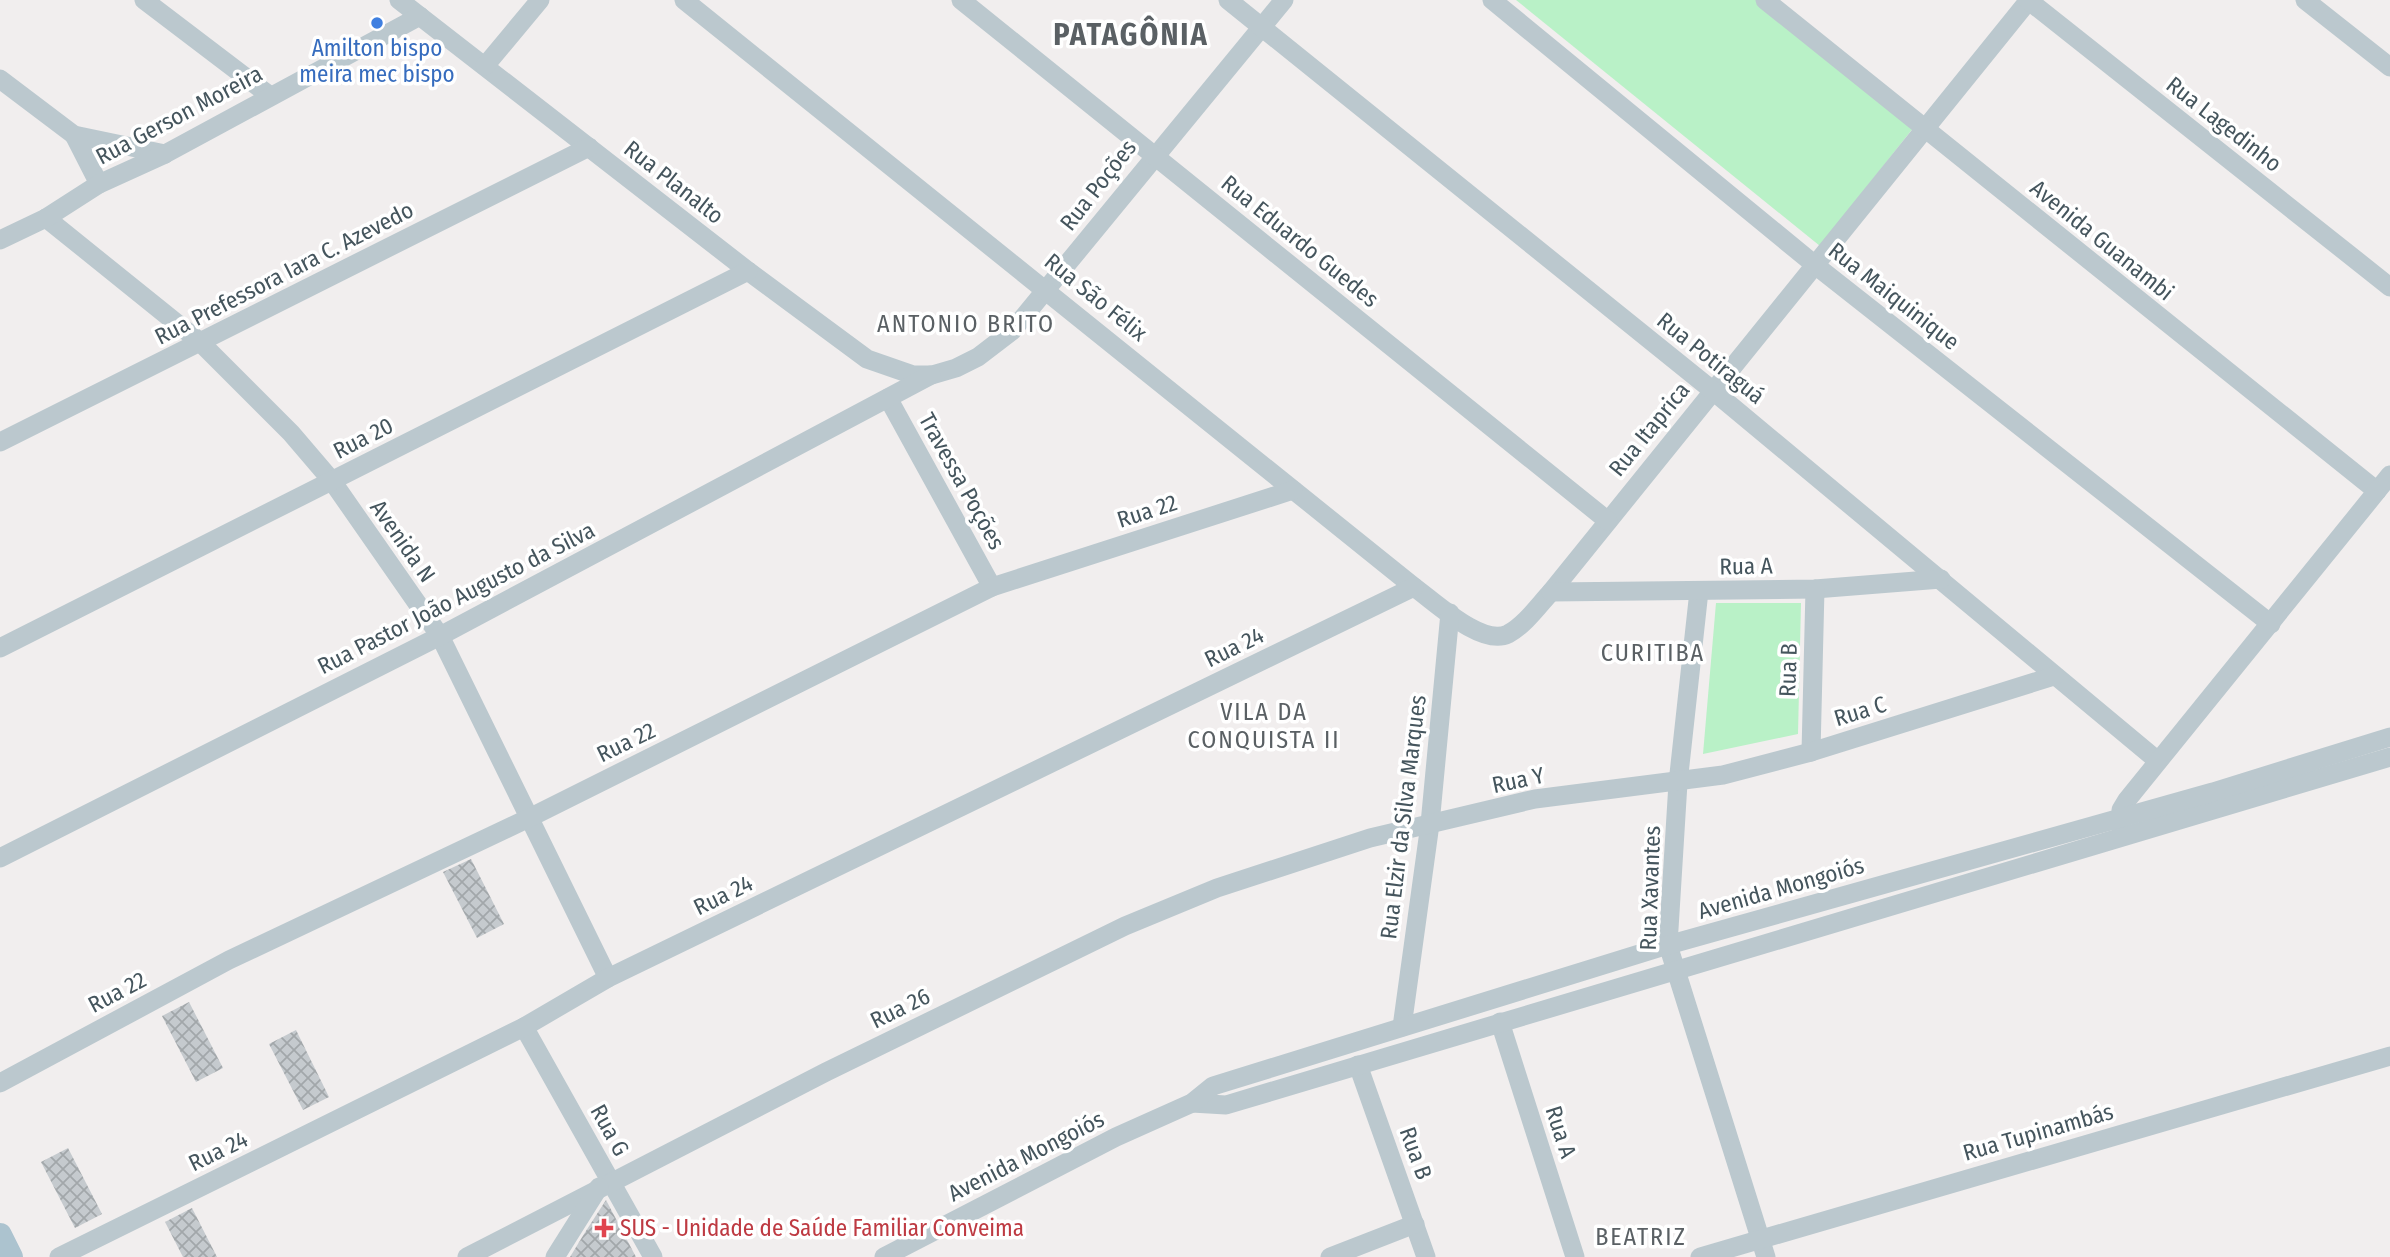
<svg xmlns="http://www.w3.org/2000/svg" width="2390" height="1257" font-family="'Fira Sans Condensed',sans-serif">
  <defs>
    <pattern id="building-cross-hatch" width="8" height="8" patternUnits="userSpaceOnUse" patternTransform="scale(1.75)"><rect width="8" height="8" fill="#c5cace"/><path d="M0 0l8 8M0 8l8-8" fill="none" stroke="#a2a7aa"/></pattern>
  </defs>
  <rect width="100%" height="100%" fill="#f1eeee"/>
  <g fill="#b9f1c7">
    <polygon points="1516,0 1757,0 1914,127 1820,246"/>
    <polygon points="1716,603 1801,603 1798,734 1703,754"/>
  </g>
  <g fill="url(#building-cross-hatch)">
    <polygon points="471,859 504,924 477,938 443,872"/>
    <polygon points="189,1002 223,1068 196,1082 162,1016"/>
    <polygon points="296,1030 329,1097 303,1110 269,1044"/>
    <polygon points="68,1148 102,1214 75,1228 41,1162"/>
    <polygon points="606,1200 636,1257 570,1257 584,1234"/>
    <polygon points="192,1208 217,1257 183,1257 165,1222"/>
  </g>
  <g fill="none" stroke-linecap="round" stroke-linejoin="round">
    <g stroke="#bbc8ce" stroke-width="19">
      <polyline points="144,0 269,95"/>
      <polyline points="399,0 748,271 867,359 913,375 932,375 956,368 978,357 1012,331 1284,0"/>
      <path d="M684,0L1414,587C1435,602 1482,647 1508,634C1525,625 1539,605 1551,592L2029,0"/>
      <polyline points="961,0 1608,521"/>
      <polyline points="1228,0 1712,390 2158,761"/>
      <polyline points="1492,0 1815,265 2271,624"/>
      <polyline points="1765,0 2377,491"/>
      <polyline points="2028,0 2390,287"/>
      <polyline points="2305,0 2390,67"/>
      <polyline points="485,66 540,0"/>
      <polyline points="0,79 74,135 165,154"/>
      <polyline points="74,135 99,184"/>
      <polyline points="46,218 200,342 291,433 332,481 440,636 608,978"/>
      <polyline points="0,240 46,218 99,184 165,154 420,16"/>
      <polyline points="888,398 992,587"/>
      <polyline points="0,442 589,147"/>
      <polyline points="1699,591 1678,783 1668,945 1766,1257"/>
      <polyline points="1551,592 1815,589 1941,579"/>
      <polyline points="0,648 748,271"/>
      <polyline points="1811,752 1815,589"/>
      <polyline points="2122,827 2121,810 2127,800 2390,475"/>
      <polyline points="0,858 440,636 931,375"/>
      <polyline points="1500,1022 1575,1257"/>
      <polyline points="524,1027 653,1257"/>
      <polyline points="1402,1027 1430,824 1450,613"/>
      <polyline points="1358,1065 1426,1257"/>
      <polyline points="0,1083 229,960 529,818 992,587 1293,490"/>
      <polyline points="1192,1103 1226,1105 2390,757"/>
      <polyline points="59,1257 524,1027 608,978 1414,587"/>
      <polyline points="467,1257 826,1072 1125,926 1217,888 1370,838 1535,799 1723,775 1811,752 2054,676"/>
      <polyline points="555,1257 599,1187"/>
      <polyline points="884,1257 1116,1137 1192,1103 1213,1086 1668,945 2213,792 2390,737"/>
      <polyline points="1330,1257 1415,1224"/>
      <polyline points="1700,1257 2390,1056"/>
    </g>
    <polyline stroke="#acc3cf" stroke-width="24" points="0,1235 11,1257"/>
  </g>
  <circle fill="#3f7fe0" stroke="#fff" stroke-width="2.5" cx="377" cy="23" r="7"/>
  <path fill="#e0444e" stroke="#fff" stroke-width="2.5" d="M600.5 1217.5h7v7h7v7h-7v7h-7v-7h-7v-7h7z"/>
  <g text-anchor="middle" stroke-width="7" stroke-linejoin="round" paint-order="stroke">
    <g font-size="23" fill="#366cbe" stroke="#fff">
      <text x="377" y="56">Amilton bispo<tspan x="377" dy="26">meira mec bispo</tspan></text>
    </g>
    <g font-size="23" fill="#45555d" stroke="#fff">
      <text transform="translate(179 115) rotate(-28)" y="8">Rua Gerson Moreira</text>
      <text transform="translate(2224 124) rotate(38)" y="8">Rua Lagedinho</text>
      <text transform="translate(674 182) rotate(38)" y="8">Rua Planalto</text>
      <text transform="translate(1098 185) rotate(-52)" y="8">Rua Poções</text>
      <text transform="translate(2102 240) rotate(39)" y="8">Avenida Guanambi</text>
      <text transform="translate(1300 241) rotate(39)" y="8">Rua Eduardo Guedes</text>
      <text transform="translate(284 273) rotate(-27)" y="8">Rua Prefessora Iara C. Azevedo</text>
      <text transform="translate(1894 296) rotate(38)" y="8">Rua Maiquinique</text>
      <text transform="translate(1096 297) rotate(39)" y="8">Rua São Félix</text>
      <text transform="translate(1711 358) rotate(39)" y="8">Rua Potiraguá</text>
      <text transform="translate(1649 429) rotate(-51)" y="8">Rua Itaprica</text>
      <text transform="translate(363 438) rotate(-27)" y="8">Rua 20</text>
      <text transform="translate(962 481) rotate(61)" y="8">Travessa Poções</text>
      <text transform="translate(1147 511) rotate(-18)" y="8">Rua 22</text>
      <text transform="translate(403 541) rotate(55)" y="8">Avenida N</text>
      <text transform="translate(1746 566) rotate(-1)" y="8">Rua A</text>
      <text transform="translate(456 598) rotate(-27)" y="8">Rua Pastor João Augusto da Silva</text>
      <text transform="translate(1234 647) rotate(-26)" y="8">Rua 24</text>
      <text transform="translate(1788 670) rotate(-88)" y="8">Rua B</text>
      <text transform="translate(1860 711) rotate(-17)" y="8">Rua C</text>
      <text transform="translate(626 742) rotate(-26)" y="8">Rua 22</text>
      <text transform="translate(1518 780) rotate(-12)" y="8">Rua Y</text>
      <text transform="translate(1403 817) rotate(-83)" y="8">Rua Elzir da Silva Marques</text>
      <text transform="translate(1650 888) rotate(-88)" y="8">Rua Xavantes</text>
      <text transform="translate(1781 888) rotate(-16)" y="8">Avenida Mongoiós</text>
      <text transform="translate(723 895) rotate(-26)" y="8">Rua 24</text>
      <text transform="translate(117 992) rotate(-28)" y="8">Rua 22</text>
      <text transform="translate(900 1008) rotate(-26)" y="8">Rua 26</text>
      <text transform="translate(610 1130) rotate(61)" y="8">Rua G</text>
      <text transform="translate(1561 1132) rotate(72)" y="8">Rua A</text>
      <text transform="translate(2038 1132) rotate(-16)" y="8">Rua Tupinambás</text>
      <text transform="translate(218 1151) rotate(-26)" y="8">Rua 24</text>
      <text transform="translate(1416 1153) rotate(70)" y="8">Rua B</text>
      <text transform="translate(1026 1156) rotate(-27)" y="8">Avenida Mongoiós</text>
    </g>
    <g font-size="23" fill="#be3a42" stroke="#fff" text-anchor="start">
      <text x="620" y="1236">SUS - Unidade de Saúde Familiar Conveima</text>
    </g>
    <g font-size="24" letter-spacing="2" fill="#5a6064" stroke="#fff">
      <text x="966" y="332">ANTONIO BRITO</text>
      <text x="1653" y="661">CURITIBA</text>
      <text x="1264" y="720">VILA DA<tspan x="1264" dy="28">CONQUISTA II</tspan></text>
      <text x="1641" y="1245">BEATRIZ</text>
    </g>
    <g font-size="30" font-weight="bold" letter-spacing="2" fill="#5a6064" stroke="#fff">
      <text x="1131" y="45">PATAGÔNIA</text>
    </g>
  </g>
</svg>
